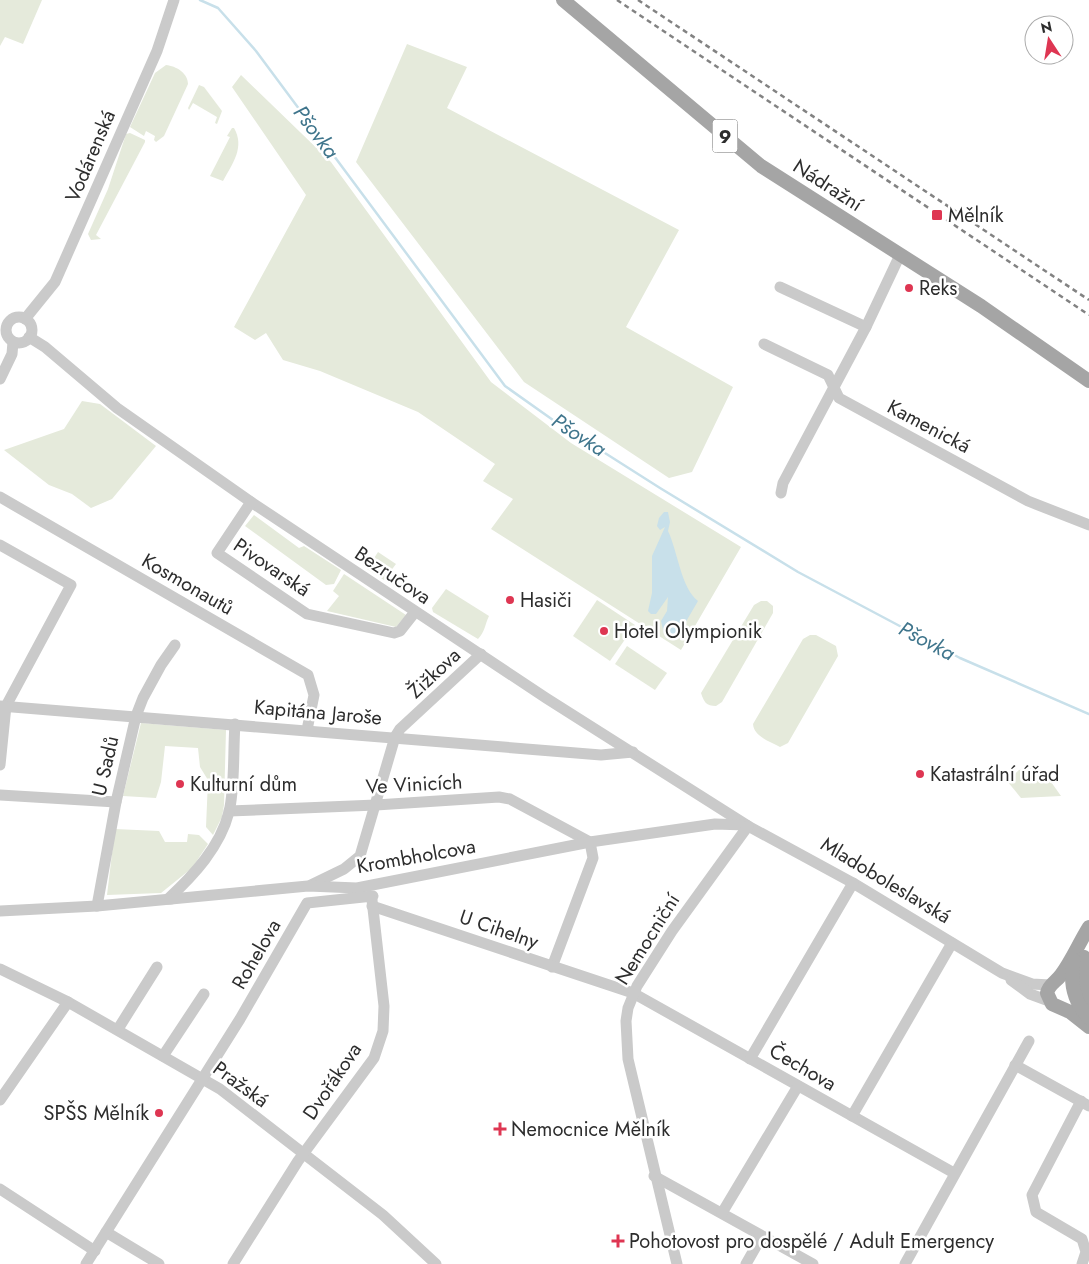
<svg xmlns="http://www.w3.org/2000/svg" width="1089" height="1264" font-family="Jost,sans-serif">
  <rect width="100%" height="100%" fill="#fff"/>
  <g fill="#e5eadb">
    <polygon points="0,0 42,0 23,44 5,37 0,46"/>
    <polygon points="407,44 467,67 447,108 679,230 626,327 733,387 692,472 669,478 524,382 356,162"/>
    <path d="M166,65C176,66 188,73 188,84L164,136L156,142L154,140L155,136L146,131L144,136L130,127L155,73Z"/>
    <polygon points="241,75 331,162 491,382 571,443 741,547 681,650 491,529 513,499 483,481 495,464 418,412 320,371 283,360 266,333 255,340 234,327 306,195 232,87"/>
    <polygon points="199,85 204,87 222,111 217,124 215,123 217,117 193,103 189,110 188,108"/>
    <path d="M232,128H234C245,147 233,163 223,181L210,176L230,137L227,136Z"/>
    <polygon points="130,133 145,140 145,142 96,235 101,239 91,240 88,234 108,189 126,134"/>
    <polygon points="82,401 100,404 156,446 112,499 91,508 72,494 49,485 4,450 64,429"/>
    <polygon points="254,515 299,548 304,546 341,570 334,584 326,585 245,526"/>
    <polygon points="378,552 396,564 384,580 367,569"/>
    <polygon points="344,574 406,615 396,627 327,611 339,596 333,591"/>
    <path d="M446,589L489,616C485,624 485,632 478,639L433,612L432,608Z"/>
    <polygon points="597,600 635,625 610,661 573,636"/>
    <path d="M761,601H767L773,606V613L722,702L716,706C706,706 704,702 701,693L754,605Z"/>
    <path d="M810,635H816L836,646L838,656L788,743L780,747C770,741 754,737 753,724L803,639Z"/>
    <polygon points="627,646 667,673 655,690 615,664"/>
    <polygon points="141,723 226,730 224,805 222,817 213,835 206,827 208,780 200,767 198,748 165,746 161,782 156,798 123,796"/>
    <polygon points="1030,767 1044,772 1061,796 1021,798 1007,781 1019,770"/>
    <polygon points="115,829 159,831 165,842 187,842 188,834 199,835 208,844 192,868 161,893 107,895"/>
  </g>
  <path fill="#c8e0ea" d="M664,512H668L670,522L668,531C678,552 681,588 698,601L677,637L664,634L661,621L667,611L668,597L656,614H651L648,611L652,593V556L665,527L660,530L657,526L659,518Z"/>
  <g fill="none" stroke-linecap="round" stroke-linejoin="round">
    <polyline stroke="#c8e0ea" stroke-width="2.5" points="200,0 218,8 256,51 505,386 553,420 660,488 798,572 960,658 1089,714"/>
    <g stroke="#cacaca" stroke-width="11">
      <polyline points="780,287 866,327"/>
      <circle cx="19" cy="330" r="13"/>
      <polyline points="25,319 55,282 157,51 174,0"/>
      <polyline points="29,337 45,347 117,408 251,502 546,698 748,826 853,883 1002,973 1032,984 1050,985"/>
      <polyline points="764,344 828,375 839,398 1028,501 1089,525"/>
      <polyline points="0,379 12,354 13,342"/>
      <polyline points="781,493 783,483 866,327 900,255"/>
      <polyline points="0,497 308,675 314,695 307,730"/>
      <polyline points="251,502 217,553 307,614 394,633 400,631 415,612"/>
      <polyline points="0,545 71,585 6,706 0,765"/>
      <polyline points="0,706 601,755 633,752"/>
      <polyline points="0,795 116,802"/>
      <polyline points="229,811 376,805 499,797 510,799 590,842 593,858 552,967"/>
      <polyline points="311,885 344,869 360,856 395,737 400,729 481,654"/>
      <path d="M171,899H168C194,875 220,847 229,812C235,788 233,750 235,724"/>
      <polyline points="97,906 116,802 136,716 143,698 161,665 175,645"/>
      <polyline points="372,906 633,993 954,1173"/>
      <polyline points="0,911 97,906 308,886 357,888 590,842 715,824 746,825"/>
      <polyline points="0,969 68,1002 220,1089 383,1215 436,1264"/>
      <polyline points="1011,980 1030,994 1049,1001"/>
      <polyline points="118,1029 157,967"/>
      <polyline points="163,1056 204,994"/>
      <polyline points="750,1059 853,883"/>
      <polyline points="1015,1065 1089,1106"/>
      <polyline points="0,1100 68,1002"/>
      <polyline points="1081,1101 1032,1195 1036,1212 1082,1239 1086,1252 1082,1264"/>
      <polyline points="852,1116 952,943"/>
      <polyline points="654,1176 813,1264"/>
      <polyline points="0,1189 95,1251"/>
      <polyline points="722,1213 798,1086"/>
      <polyline points="106,1232 159,1264"/>
      <polyline points="86,1264 240,1019 307,903 373,896"/>
      <polyline points="233,1264 298,1161 374,1058 383,1031 384,1006 372,900"/>
      <polyline points="677,1264 628,1059 626,1021 628,1008 637,986 672,931 748,826"/>
      <polyline points="746,1264 762,1236"/>
      <polyline points="905,1264 1029,1041"/>
    </g>
    <g stroke="#a5a5a5" stroke-width="14">
      <polyline points="563,0 761,166 981,306 1089,381"/>
      <path d="M1089,927C1079,943 1072,960 1061,975C1056,982 1049,984 1047,993L1052,1004L1070,1012L1089,1027"/>
      <path d="M1084,957C1081,974 1081,986 1089,1002"/>
      <path d="M1074,960C1069,982 1073,1001 1089,1018"/>
    </g>
    <g stroke="#828282" stroke-width="2.5" stroke-dasharray="5 4" stroke-linecap="butt">
      <polyline points="617,0 1089,315"/>
      <polyline points="638,0 1089,300"/>
    </g>
  </g>
  <g fill="#de3652" stroke="#fff" stroke-width="2">
    <rect x="931" y="209" width="12" height="12" rx="2.5"/>
    <circle cx="909" cy="288" r="5"/>
    <circle cx="510" cy="600" r="5"/>
    <circle cx="604" cy="631" r="5"/>
    <circle cx="920" cy="774" r="5"/>
    <circle cx="180" cy="784" r="5"/>
    <circle cx="159" cy="1113" r="5"/>
    <path d="M497.5 1121.5h5v5h5v5h-5v5h-5v-5h-5v-5h5z"/>
    <path d="M615.5 1233.5h5v5h5v5h-5v5h-5v-5h-5v-5h5z"/>
  </g>
  <g text-anchor="middle" stroke-width="5" stroke-linejoin="round" paint-order="stroke">
    <rect fill="#fff" stroke="#6c6c6c" stroke-width="1" x="712.5" y="119.5" width="25" height="33" rx="4"/>
    <g font-size="19" font-weight="bold" fill="#2d2d2d">
      <text x="725" y="143">9</text>
    </g>
    <g font-size="20" fill="#2d2d2d" stroke="#fff">
      <text transform="translate(90 156) rotate(-67)" y="7">Vodárenská</text>
      <text transform="translate(828 185) rotate(33)" y="7">Nádražní</text>
      <text transform="translate(929 426) rotate(28)" y="7">Kamenická</text>
      <text transform="translate(272 567) rotate(34)" y="7">Pivovarská</text>
      <text transform="translate(393 575) rotate(34)" y="7">Bezručova</text>
      <text transform="translate(188 584) rotate(30)" y="7">Kosmonautů</text>
      <text transform="translate(434 673) rotate(-43)" y="7">Žižkova</text>
      <text transform="translate(318 712) rotate(5)" y="7">Kapitána Jaroše</text>
      <text transform="translate(105 766) rotate(-77)" y="7">U Sadů</text>
      <text transform="translate(414 784) rotate(-3)" y="7">Ve Vinicích</text>
      <text transform="translate(416 856) rotate(-10)" y="7">Krombholcova</text>
      <text transform="translate(886 880) rotate(31)" y="7">Mladoboleslavská</text>
      <text transform="translate(499 929) rotate(19)" y="7">U Cihelny</text>
      <text transform="translate(647 939) rotate(-58)" y="7">Nemocniční</text>
      <text transform="translate(256 954) rotate(-60)" y="7">Rohelova</text>
      <text transform="translate(803 1067) rotate(30)" y="7">Čechova</text>
      <text transform="translate(332 1081) rotate(-56)" y="7">Dvořákova</text>
      <text transform="translate(241 1084) rotate(36)" y="7">Pražská</text>
    </g>
    <g font-size="20" fill="#2d2d2d" stroke="#fff" text-anchor="start">
      <text x="948" y="222">Mělník</text>
      <text x="919" y="295">Reks</text>
      <text x="520" y="607">Hasiči</text>
      <text x="614" y="638">Hotel Olympionik</text>
      <text x="930" y="781">Katastrální úřad</text>
      <text x="190" y="791">Kulturní dům</text>
      <text x="149" y="1120" text-anchor="end">SPŠS Mělník</text>
      <text x="511" y="1136">Nemocnice Mělník</text>
      <text x="629" y="1248">Pohotovost pro dospělé / Adult Emergency</text>
    </g>
    <g font-size="21" font-style="italic" fill="#3f758c" stroke="#fff">
      <text transform="translate(316 132) rotate(53)" y="7">Pšovka</text>
      <text transform="translate(579 435) rotate(33)" y="7">Pšovka</text>
      <text transform="translate(927 641) rotate(28)" y="7">Pšovka</text>
    </g>
  </g>
  <g transform="translate(1049 40) rotate(348)"><circle r="24" fill="#ffffff" stroke="#ababab"/>
  <path d="M0-4L9 19L0 12L-9 19Z" fill="#de3652"/>
  <text y="-8" font-size="14" font-weight="bold" text-anchor="middle" fill="#2d2d2d">N</text>
  </g>
</svg>
